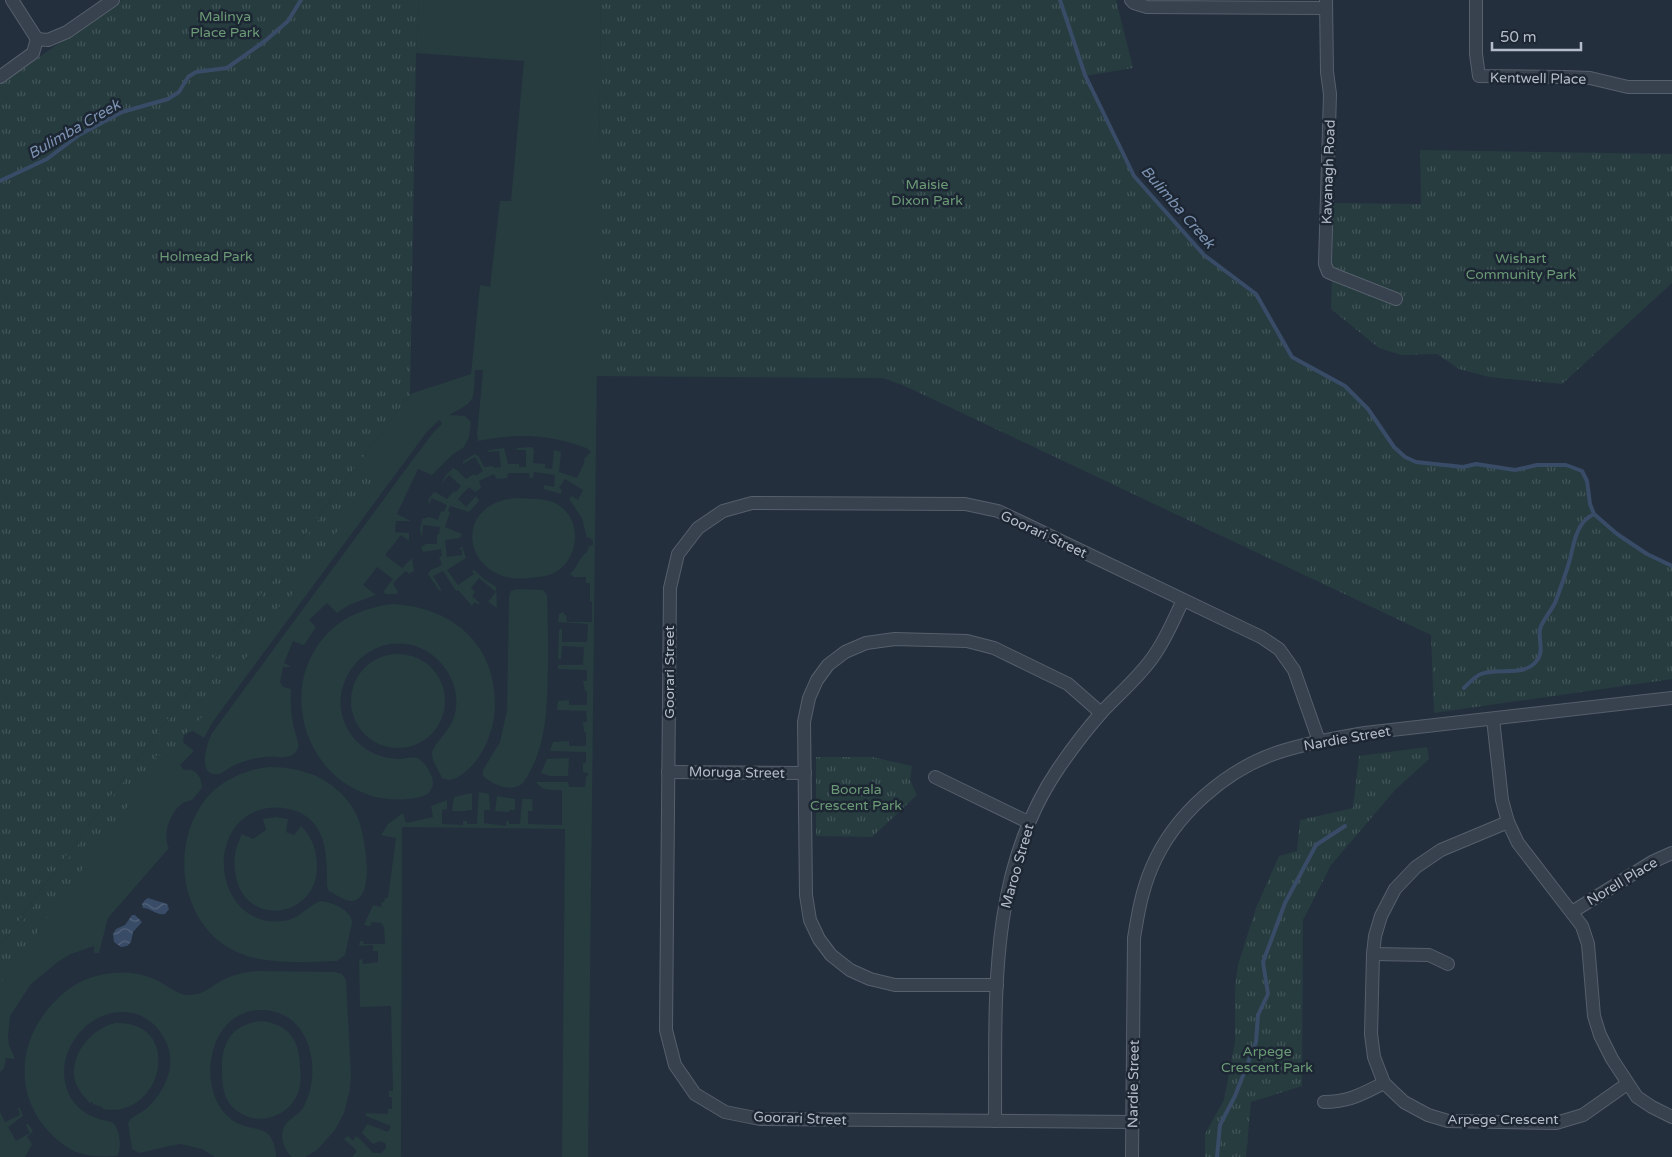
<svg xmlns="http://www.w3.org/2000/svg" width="1672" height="1157" font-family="'Varela Round',sans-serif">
  <defs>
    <pattern id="park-tufts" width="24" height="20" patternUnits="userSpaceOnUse" patternTransform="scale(1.25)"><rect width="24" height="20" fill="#263c3f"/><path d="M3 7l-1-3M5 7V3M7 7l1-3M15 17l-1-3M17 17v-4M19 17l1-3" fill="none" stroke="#435659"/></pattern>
    <pattern id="water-waves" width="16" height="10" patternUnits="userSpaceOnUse" patternTransform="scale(1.25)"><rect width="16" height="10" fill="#394c67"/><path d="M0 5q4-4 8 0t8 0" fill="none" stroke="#53647b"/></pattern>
  </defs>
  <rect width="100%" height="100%" fill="#242f3e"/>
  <g fill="#263c3f">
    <path d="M419,0H601L588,1157H562L565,829L402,827L401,1157H352L357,1151L344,1139L348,1136L353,1141L356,1136L360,1139L373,1153H381L386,1148V1144L381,1141L373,1144L362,1133L367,1124L388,1132L391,1126L366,1116V1113L388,1114V1109H392V1097H389V1091H393L391,1006L360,1007L359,960L362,959L363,964L378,962V951H373V945L359,946L360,941H363L364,944H385L384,927L381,923L372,922L370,926L364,925L373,905L381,907L382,902H384L385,898H388L396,838L381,835L388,824L403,813L406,823L433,817L431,806L447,800V809L442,810V824L463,825V821H467V824H477L479,792L489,794L490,810H484V823L506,826V822L509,821V824H520L522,799H532L533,811H528V824L562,825V790C550,790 544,792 536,782H568L569,787H585L586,776H588V773L583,772V763H586V752L550,751L553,742L569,741V746H586V732H584L583,722H587L586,711L557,710L558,701L569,700V705H587V691H585L583,681H587V670L558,669V665H583L584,647L562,646L561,659H558L559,630L562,628V642H587L588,624L558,622L559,614L564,612V615H566L567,622H592V602L590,601V583H586V577H574L570,574C577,568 580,556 587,552L589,546L593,545V541L589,537L587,538L582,518L569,499L572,496L578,500L583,490L565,479L559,488L562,490L561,494L544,489V485L554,487L555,475L534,472L533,478H530L529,473H508L507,478L497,479L494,474L479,481L481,488L475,492L469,487L458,499L466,507L476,496L479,501L469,512L450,506L448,511L450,512L445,527L462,534L460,538L445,540L447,557L462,555V550L459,549L462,546L466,558L447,570L458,585L474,574L472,571L474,570L484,579L496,587L497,608L488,602L496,592L479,578L471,588L475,592L472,596L480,603L478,604L474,602L472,606L458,590L456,591L443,571L433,576L442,591L439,590L428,574L431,570L442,565L439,557L442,556L441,549L423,552L421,547L426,544H437V535L439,534L440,527L423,525L422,538L420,530L422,519L429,517L438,520L441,511L444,512L447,505L432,498L429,504L428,500L433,493L435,492L447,499L454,491L456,492L461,486L449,475L441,484L446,475L453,468L457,470L466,479L474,474L476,476L483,471L475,457L463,464V461L475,454L479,457L484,467L493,466L494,468L501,467L499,451L487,452L489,450L504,448L508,464H519V467H526V450H515L518,448L532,447L534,450L533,463L545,464V468L552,469L554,452L553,450L561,452L559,472L577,478L585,461L583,460L591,452C587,447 581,446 574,444C543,434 509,434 478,441L477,435L483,370H475C473,400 478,400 449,415L465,416L471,422L469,437L464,447L452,455L432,475L418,469L397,514L411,521H396L395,532L409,533V541L401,535L385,555L402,568L412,558L414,571L409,574L406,571L399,577L393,584L398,592L396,594H386L383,592L393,579L377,567L363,585L376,595L349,605L337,613L327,603L309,620L316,627L304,645L293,641L284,663L290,666V667H283L280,682L283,687L291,689C290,704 291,720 296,735C297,740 300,744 297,750C292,761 275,756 265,757C255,758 244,761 235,765C229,767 224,773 218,774C196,777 207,742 212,733L414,458L433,433L441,425L442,423L439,420L426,433L214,720L204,738L193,731L184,735L183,742L194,751L180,765L184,770C196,767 202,778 202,788L192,800L182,803V804C170,812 162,835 169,848L108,918L99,953H94V946L71,954L59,961L31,984L10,1016L8,1036L9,1045L14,1056V1059L6,1058L4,1068L0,1072V947L39,892L410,394L471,374L480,285L490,287L500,201H511L524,61L416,53Z"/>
    <path d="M517,498C529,499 544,498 555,503C581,516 581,553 559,570C551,576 539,577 529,578C464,586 448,503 517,498Z"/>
    <path d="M517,589L543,590L547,595C548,618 548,641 548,664C547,706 548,747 523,783C512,793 493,785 483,776V770L500,742L507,711L509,597L511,591Z"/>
    <path d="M392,604C451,607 495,642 495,704C495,724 488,745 476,761C469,769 460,779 448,780L442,778C439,771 432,761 432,754C432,746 448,732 452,722C466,692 445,655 415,646C364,631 321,689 350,733C361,750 379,758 399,759C405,759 412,756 417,758C425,761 433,776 433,783C433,787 431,790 428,794C412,801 390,801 372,796C292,772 274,660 349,617C363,610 377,606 392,604Z"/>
    <circle cx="398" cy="701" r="47"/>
    <polygon points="569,758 568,776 550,776 541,773 547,759"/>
    <path d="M269,767C291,767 311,771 330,784C341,792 352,804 357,816C364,831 377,897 353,901C346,902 335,894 329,891L327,886C327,858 328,823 296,811C282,806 266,806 252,813C201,840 223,934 288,920C301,917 308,906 320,901C332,902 352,910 352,923L345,955L337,961C307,962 267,965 239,953C184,930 170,856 199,809C213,784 241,770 269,767Z"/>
    <polygon points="472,793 472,810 467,810 467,811 452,811 454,797"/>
    <polygon points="497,796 515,799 515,810 510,810 509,812 495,811"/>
    <path d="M276,817L288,819L286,832L294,835L301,826C313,838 317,851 317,867C316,921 241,928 235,871C233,858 236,846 242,834L253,839L266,830L263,819Z"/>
    <path d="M257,971L334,972L342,974L346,980L351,1076L350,1089L344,1113L335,1130L317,1150L305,1157H292C285,1152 280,1138 283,1130C285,1120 298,1116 303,1108C321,1077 314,1022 275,1012C260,1008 244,1010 232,1020C204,1042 202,1098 232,1120C243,1128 261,1128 267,1133C273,1138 276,1149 276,1157H215L202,1149L181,1144L169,1146L140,1153L132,1149L128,1123C132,1116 140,1114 146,1109C165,1092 179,1063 164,1038C158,1027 149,1018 136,1014C95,1002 55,1046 66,1086C70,1103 83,1114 99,1119C104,1121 110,1120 114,1124C120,1131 122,1149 117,1156C101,1157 80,1157 67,1147C18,1114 11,1054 48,1009C59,996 71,985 87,979C110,970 138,970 160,982C170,987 179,996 191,995C202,995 212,986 221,981C232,975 245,972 257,971Z"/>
    <path d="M261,1021C289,1024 300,1041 300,1067C301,1075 301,1083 299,1090C293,1110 272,1122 252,1118C241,1115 230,1108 226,1097C222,1088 222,1077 222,1067C222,1040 234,1024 261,1021Z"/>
    <path d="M115,1023C185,1020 163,1120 103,1109L102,1107L93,1104V1102L90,1103C84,1097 78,1090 75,1081C69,1055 91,1029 115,1023Z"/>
    <polygon points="18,1108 20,1108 23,1116 8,1127 16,1141 30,1133 26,1125 28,1124 33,1131 27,1137 32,1144 25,1157 0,1157 0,1112 5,1122 20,1115"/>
  </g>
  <g fill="url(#park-tufts)">
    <polygon points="122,0 419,0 416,53 410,394 39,892 0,947 0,84"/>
    <polygon points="601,0 1116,0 1133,68 1085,76 1134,176 1204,255 1256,294 1292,356 1345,386 1368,409 1394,447 1405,457 1416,462 1463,467 1476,464 1515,470 1537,465 1566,465 1582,471 1587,481 1590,504 1594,514 1617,534 1647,554 1672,566 1672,679 1434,713 1431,635 905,386 883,378 596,376"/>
    <polygon points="1420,150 1672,154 1672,283 1562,384 1489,377 1459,369 1437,354 1401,355 1379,348 1331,309 1334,203 1421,204"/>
    <polygon points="362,462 379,473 290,597 277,609 268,627 206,713 184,735 174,755 154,756 160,761 0,984 0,953 146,751"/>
    <polygon points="1427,747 1429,759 1395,790 1331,865 1303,920 1302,1086 1251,1102 1246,1157 1205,1157 1205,1134 1224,1100 1235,1042 1235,988 1238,965 1256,908 1279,856 1297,851 1300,820 1353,808 1359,756"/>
    <polygon points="872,757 912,766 910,780 917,795 872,837 816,836 816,757"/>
  </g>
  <g fill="url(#water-waves)">
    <path d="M148,898L167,904L169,909L165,914C157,916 151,908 143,908L142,904L145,900Z"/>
    <polygon points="132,915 135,915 142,922 133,932 131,942 127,946 121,947 114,942 113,934 116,929 125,925"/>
  </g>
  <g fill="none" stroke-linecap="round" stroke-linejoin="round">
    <g stroke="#394c67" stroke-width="4">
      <polyline points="1060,0 1085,75 1134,176 1204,255 1256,294 1292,357 1345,386 1368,409 1394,447 1405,457 1416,462 1463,467 1476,464 1515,470 1537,465 1566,465 1582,471 1587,481 1590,504 1594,514 1617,534 1647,554 1672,566"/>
      <polyline points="0,181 47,159 79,135 122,112 168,99 179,92 188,77 196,72 227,68 265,41 288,21 301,0"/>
      <path d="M1464,688C1469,683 1474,677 1481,674C1499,667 1526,678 1538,659C1544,651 1538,639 1540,629C1542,621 1551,611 1555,603C1560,589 1566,574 1570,559C1573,548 1574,537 1580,527C1583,521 1588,517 1594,514"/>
      <polyline points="1217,1157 1220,1125 1235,1096 1256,1042 1258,1015 1268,994 1263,962 1285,903 1316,845 1345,826"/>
    </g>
    <g stroke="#565f6c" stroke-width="14">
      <g id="minor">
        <polyline points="12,0 37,39"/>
        <polyline points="1131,0 1134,3 1147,7 1326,8"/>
        <polyline points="1326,0 1327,72 1330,94 1325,264 1328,272 1335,275 1396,299"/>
        <polyline points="1476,0 1476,54 1479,76 1563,77 1590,78 1628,87 1672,87"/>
        <polyline points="0,77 33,53 37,39 48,40 67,32 113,0"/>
        <polyline points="1493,719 1502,800 1508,822 1518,843 1582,926 1588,944 1594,1016 1600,1035 1612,1059 1637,1097 1652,1107 1672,1117"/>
        <polyline points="668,772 805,773"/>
        <polyline points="935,777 1028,822"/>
        <polyline points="1508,822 1441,850 1416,867 1395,889 1381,916 1375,936 1373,954 1371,1034 1374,1057 1384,1083 1404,1102 1428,1115 1448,1121 1556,1123 1583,1115 1627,1084"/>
        <polyline points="1572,912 1652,862 1672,853"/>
        <polyline points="1373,954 1429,955 1448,964"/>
        <polyline points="997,985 895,985 870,979 850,970 831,955 819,939 810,920 806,895 804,722 809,698 817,680 828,665 845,652 866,643 895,639 967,641 994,648 1068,684 1101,713"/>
        <path d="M1324,1102C1349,1102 1362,1094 1384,1083"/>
        <path d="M995,1121C996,1001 987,874 1058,769C1071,750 1086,730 1102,712C1119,694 1139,677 1153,657C1166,639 1174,619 1183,600"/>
        <polyline points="1133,1122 760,1119 725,1112 695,1094 675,1065 666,1030 670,588 678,554 698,528 723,511 752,503 965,504 998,511 1261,637 1279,649 1294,670 1319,741"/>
        <path d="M1132,1157L1134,938C1138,913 1142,890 1152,867C1174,815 1225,770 1279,752C1307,743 1335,738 1365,733L1672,698"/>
      </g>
    </g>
    <use href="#minor" stroke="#38414e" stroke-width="12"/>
  </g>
  <g text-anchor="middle" stroke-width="5" stroke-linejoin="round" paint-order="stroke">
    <g font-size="14" fill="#6b9a76" stroke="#1d2633">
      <text x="225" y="21">Malinya<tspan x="225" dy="16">Place Park</tspan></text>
      <text x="927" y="189">Maisie<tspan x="927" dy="16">Dixon Park</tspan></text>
      <text x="206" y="261">Holmead Park</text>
      <text x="1521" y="263">Wishart<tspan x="1521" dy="16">Community Park</tspan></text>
      <text x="856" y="794">Boorala<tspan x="856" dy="16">Crescent Park</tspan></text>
      <text x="1267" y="1056">Arpege<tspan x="1267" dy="16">Crescent Park</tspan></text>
    </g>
    <g font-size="14" fill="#b4bcc9" stroke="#1d2633">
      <text transform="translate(1538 78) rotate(1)" y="5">Kentwell Place</text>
      <text transform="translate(1328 172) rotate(-88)" y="5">Kavanagh Road</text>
      <text transform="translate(1044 534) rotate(25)" y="5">Goorari Street</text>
      <text transform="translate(669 672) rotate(-90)" y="5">Goorari Street</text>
      <text transform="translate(1347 738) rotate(-10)" y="5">Nardie Street</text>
      <text transform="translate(737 772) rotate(1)" y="5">Moruga Street</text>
      <text transform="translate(1017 866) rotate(-74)" y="5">Maroo Street</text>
      <text transform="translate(1622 881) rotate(-31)" y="5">Norell Place</text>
      <text transform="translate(1133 1084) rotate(-89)" y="5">Nardie Street</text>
      <text transform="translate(800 1118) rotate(2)" y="5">Goorari Street</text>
      <text x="1503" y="1124">Arpege Crescent</text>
    </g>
    <g font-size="15" font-style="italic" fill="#7c92b1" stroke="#1d2633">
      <text transform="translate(74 129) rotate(-30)" y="5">Bulimba Creek</text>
      <text transform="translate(1178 207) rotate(49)" y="5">Bulimba Creek</text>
    </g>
  </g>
  <path d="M1492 42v8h89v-8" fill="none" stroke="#b4bcc9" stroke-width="2.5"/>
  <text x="1500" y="42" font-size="15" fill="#b4bcc9" stroke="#1d2633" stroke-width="4" paint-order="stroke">50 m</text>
</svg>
